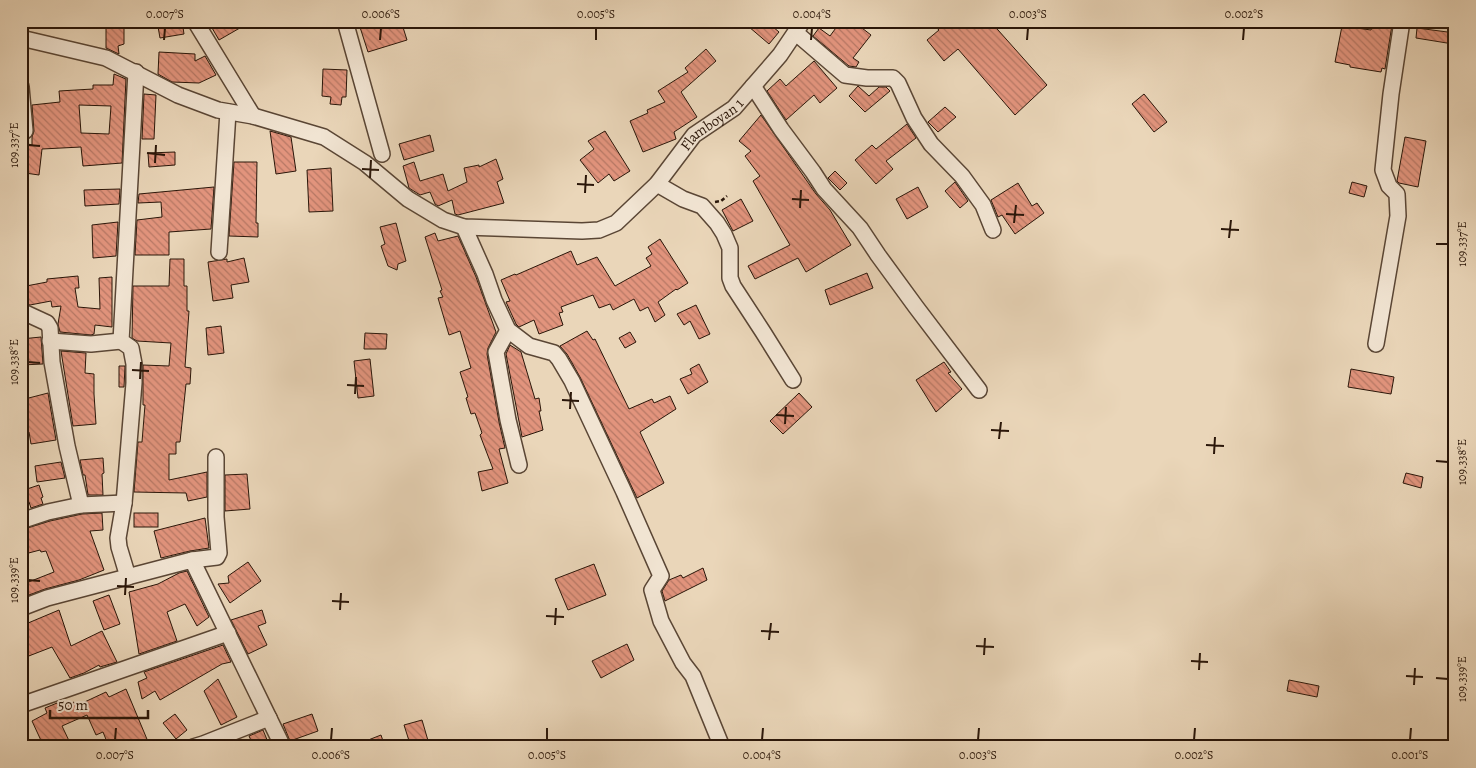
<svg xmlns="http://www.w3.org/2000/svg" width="1476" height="768" font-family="Alegreya,serif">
  <defs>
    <pattern id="building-back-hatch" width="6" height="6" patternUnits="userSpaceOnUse" patternTransform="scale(1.25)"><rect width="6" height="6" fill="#e2947d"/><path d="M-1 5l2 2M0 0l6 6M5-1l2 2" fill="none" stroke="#b77865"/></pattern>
  </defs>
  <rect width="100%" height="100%" fill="#ead6b9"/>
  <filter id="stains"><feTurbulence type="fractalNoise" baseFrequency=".004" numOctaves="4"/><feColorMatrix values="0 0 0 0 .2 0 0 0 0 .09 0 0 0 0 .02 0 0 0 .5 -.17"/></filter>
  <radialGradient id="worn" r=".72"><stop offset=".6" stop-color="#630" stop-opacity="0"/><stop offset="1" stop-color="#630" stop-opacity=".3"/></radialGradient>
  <g fill="url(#building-back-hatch)" stroke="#2a1609" fill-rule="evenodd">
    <polygon points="106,21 124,21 124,44 118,46 119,54 106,48"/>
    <polygon points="157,21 182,21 184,34 160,38"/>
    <polygon points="208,21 252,21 219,40"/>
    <polygon points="358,21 401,21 407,40 368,52"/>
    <polygon points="742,21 766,21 779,32 769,44"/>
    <polygon points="841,21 853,21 871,35 853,58 859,62 856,67 849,66 813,36 819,28 830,36"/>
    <polygon points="929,21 990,21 1047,85 1015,115 958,49 944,61 927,40 939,30"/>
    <polygon points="1373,24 1388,26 1388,25 1392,25 1385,69 1382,68 1381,72 1350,67 1350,65 1335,62 1342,26 1371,30"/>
    <polygon points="1417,28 1455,33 1453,44 1416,38"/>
    <polygon points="706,49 716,61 681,92 697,117 674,132 676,139 643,152 630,121 648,113 647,110 665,102 658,91 688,72 685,68"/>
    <polygon points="159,52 195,54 195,61 205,56 216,75 199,83 172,82 158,74"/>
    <polygon points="814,61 837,88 820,103 814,95 786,120 767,91 780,79 786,86"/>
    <polygon points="323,69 347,70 346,97 342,97 341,105 330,104 331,97 322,96"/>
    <path d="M114,74L126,79L122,163L83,166L81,147L42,149L39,175L25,173L28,144L32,145V137L34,131L32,105L60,102L59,91L93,89V85H113ZM79,105L111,106L109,134L81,133Z"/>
    <polygon points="858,86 869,96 879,87 886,87 890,91 865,112 849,96"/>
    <polygon points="144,94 156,95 154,139 142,139"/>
    <polygon points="1144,94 1167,122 1154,132 1132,104"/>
    <polygon points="945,107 956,117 938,132 928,122"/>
    <polygon points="761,115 816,194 830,210 851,245 806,272 798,258 755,279 748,266 790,245 753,181 760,176 745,156 751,151 739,141"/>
    <polygon points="907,124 916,138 886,161 893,169 876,184 855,160 872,145 876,149"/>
    <polygon points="270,131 291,137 296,171 276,174"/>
    <polygon points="605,131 630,171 614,181 609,174 598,183 580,160 594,149 588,141"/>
    <polygon points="430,135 434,151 404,160 399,144"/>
    <polygon points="1405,137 1426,141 1418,187 1399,183 1397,181"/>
    <polygon points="175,152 175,165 149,167 148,153"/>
    <polygon points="496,159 503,179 497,182 504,203 458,215 455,214 452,200 438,206 435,204 430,192 420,195 409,188 403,166 414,162 420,181 443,174 448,191 467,182 464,168 479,165 479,167"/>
    <polygon points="234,162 257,162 256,223 258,223 258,237 229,236"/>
    <polygon points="331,168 333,211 309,212 307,170"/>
    <polygon points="835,171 847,183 840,190 828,178"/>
    <polygon points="955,182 968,201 960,208 945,191"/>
    <polygon points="1352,182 1367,186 1364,197 1349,193"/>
    <polygon points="1018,183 1032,206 1037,203 1044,213 1015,234 1002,215 998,217 991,200"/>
    <polygon points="214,187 211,229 169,232 169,255 135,255 137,220 162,217 161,202 138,203 139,194"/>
    <polygon points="918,187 928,207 907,219 896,199"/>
    <polygon points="120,189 119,204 85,206 84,190"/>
    <polygon points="741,199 753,221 733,231 722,210"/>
    <polygon points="118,222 116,256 93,258 92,225"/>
    <polygon points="396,223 406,261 398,264 397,270 388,266 381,246 385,244 380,227"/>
    <polygon points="435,233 438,241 458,236 476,277 496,332 488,348 487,354 499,422 505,448 499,449 508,483 482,491 478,472 493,469 480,435 482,433 475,413 471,414 466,398 468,397 460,372 471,368 460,331 449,335 438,298 443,297 440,291 442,290 425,237"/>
    <polygon points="660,239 688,283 677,290 676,289 658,302 665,315 655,322 648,307 640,311 634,299 613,310 610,304 599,308 593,295 561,307 563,312 559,313 563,325 539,334 534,320 519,327 516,324 506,302 510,301 501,280 515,274 516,275 571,251 577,265 597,257 615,286 651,266 646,258 652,254 648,247"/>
    <polygon points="244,258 249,282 231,285 233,298 213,301 208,262 227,259 227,262"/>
    <polygon points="170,259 184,259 184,286 187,286 187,311 189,311 185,367 191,368 190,384 186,384 180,442 176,442 176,454 169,454 169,480 207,472 207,497 188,501 186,493 134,492 138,442 142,442 145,405 143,405 143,365 169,366 171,343 137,341 132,338 133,286 169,286"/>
    <polygon points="867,273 873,288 830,305 825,290"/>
    <polygon points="78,276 79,288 75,288 78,307 100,309 99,278 112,277 112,327 95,325 94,334 91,335 60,332 58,324 61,306 52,307 51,301 30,305 21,302 21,287 47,282 47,279"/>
    <polygon points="696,305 710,334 699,339 690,321 684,325 677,314"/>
    <polygon points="221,326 224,353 208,355 206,328"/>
    <polygon points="587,331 593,340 595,339 629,409 652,399 654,403 670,396 676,409 640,432 664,483 637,498 580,377 567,354 560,346"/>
    <polygon points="630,332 636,342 625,348 619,338"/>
    <polygon points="365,333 387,334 386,349 364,349"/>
    <polygon points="41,337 43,364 21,365 21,339"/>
    <polygon points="510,345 521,352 535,399 539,398 541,411 539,411 543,430 522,437 506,354"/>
    <polygon points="61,351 86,353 85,373 94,374 94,394 96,424 73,426"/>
    <polygon points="370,359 374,396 358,398 354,361"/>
    <polygon points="944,362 951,372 948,373 962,389 936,412 916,380"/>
    <polygon points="699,364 708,382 688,394 680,379 692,374 690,369"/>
    <polygon points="119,366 125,366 124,387 119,387"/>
    <polygon points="1351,369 1394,377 1391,394 1348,387"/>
    <polygon points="48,393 56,440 31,444 29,432 25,432 23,421 21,421 21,400"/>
    <polygon points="799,393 812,407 783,434 770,421"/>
    <polygon points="103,458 104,473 102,474 103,495 88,495 85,475 83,475 80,460"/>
    <polygon points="61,462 65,478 37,482 35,466"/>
    <polygon points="1406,473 1423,477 1421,488 1403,483"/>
    <polygon points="247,474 250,509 225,511 225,475"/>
    <polygon points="39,485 43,497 41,498 43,504 31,508 29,502 25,504 21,491"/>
    <polygon points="102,513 103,530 90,531 104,570 79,580 45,589 21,598 21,585 54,572 46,551 41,552 40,550 21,555 21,530 50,521 82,514"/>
    <rect x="134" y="513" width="24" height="14"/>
    <polygon points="205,518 209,548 190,551 161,558 154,531"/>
    <polygon points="248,562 261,581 230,603 218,584 229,583 228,576"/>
    <polygon points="594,564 606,595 568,610 555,579"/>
    <polygon points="703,568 707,580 665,601 662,591 669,580 681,575 683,578"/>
    <polygon points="187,571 209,617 197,626 185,604 167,612 177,641 139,654 129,592 158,584 179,573"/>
    <polygon points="109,595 120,624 104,630 93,601"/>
    <polygon points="59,610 71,646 102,631 117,662 100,667 99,665 84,673 70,678 52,647 21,659 21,626"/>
    <polygon points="262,610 266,623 258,626 267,645 248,654 231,620"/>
    <polygon points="627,644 634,660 601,678 592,661"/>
    <polygon points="223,645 231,662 222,664 160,700 155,691 142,699 138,682 147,678 144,672"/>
    <polygon points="218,679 237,717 221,725 204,691"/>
    <polygon points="1289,680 1319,686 1317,697 1287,691"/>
    <polygon points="126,689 149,744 143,747 109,747 103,732 96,735 87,715 62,726 72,747 44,747 32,721 47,713 45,708 57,703 60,709 74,702 76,706 106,692 109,697"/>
    <polygon points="175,714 187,730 176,739 163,723"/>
    <polygon points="312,714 318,731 290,741 283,724"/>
    <polygon points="422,720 429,744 422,747 411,747 404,725"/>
    <polygon points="263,730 270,747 254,747 249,736"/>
    <polygon points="381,735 385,747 353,747 353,746"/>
  </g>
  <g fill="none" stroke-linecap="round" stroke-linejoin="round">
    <g stroke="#5a4635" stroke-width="18">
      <g id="street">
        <polyline points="195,21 253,116"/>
        <polyline points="345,21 382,154"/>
        <polyline points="796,33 845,75 867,78 893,78 898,83 914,118 931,144 962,176 983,205 993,230"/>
        <path id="s1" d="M21,38L106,58L178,95L218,110L253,116L324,137L365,163L408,199L443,220L464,227L582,231L599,230L616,223L657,184L694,135L734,108L780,55L803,21"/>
        <polyline points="753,86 781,129 813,172 824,189 860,228 878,255 916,307 979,390"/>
        <polyline points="21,87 25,131"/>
        <polyline points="657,184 683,199 702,206 717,223 724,234 730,248 730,278 733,286 763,332 793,380"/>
        <polyline points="464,227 485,274 494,300 508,330 529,346 554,353 559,359 572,381 624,492 661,576 652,590 661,621 683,663 693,676 722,747"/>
        <polyline points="219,252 228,112"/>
        <polyline points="21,311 47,323 50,328 52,362 67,446 81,505"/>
        <polyline points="508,330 496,352 508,420 519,465"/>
        <polyline points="50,341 91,344 121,341"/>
        <polyline points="1376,344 1398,216 1397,194 1389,186 1383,170 1391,94 1402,21"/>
        <polyline points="21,521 48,512 81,505 124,503"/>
        <polyline points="192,560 217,557 219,553 216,517 216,457"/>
        <polyline points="128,577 119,547 118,538 124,503 134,383 134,364 131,348 121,341 136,72"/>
        <polyline points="21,608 47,598 192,560 283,747"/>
        <polyline points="21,705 228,633"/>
        <polyline points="193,747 203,744 269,718"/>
      </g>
    </g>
    <polyline stroke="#2a1609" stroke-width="2.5" stroke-dasharray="4 2.5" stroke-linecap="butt" points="715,202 721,201 727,196"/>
    <use href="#street" stroke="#f1e4d2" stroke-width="15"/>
  </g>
  <path fill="none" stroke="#2a1609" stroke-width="2" d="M164,40L165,28M380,40L381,28M596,40V28M811,40L812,28M1027,40L1028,28M1243,40L1244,28M28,145L40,146M147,153L165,155M155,163L156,145M362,169L379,170M370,178L371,160M577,184L594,185M585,193L586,175M792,199L809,200M800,208L801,190M1006,214L1024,215M1014,223L1016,205M1221,229L1239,230M1229,238L1231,220M1436,244H1448M28,362L40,363M132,370L149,371M140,379L141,362M347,385L364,386M355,394L356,377M562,400L579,401M570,409L571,392M776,415L794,416M785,424L786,407M991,430L1009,431M999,439L1001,422M1206,445L1224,446M1214,454L1215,437M1436,461L1448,462M28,580L40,581M117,586L134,587M125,595L126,578M332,601L349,602M340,610L341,593M546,616L564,617M555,625L556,608M761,631L779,632M769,640L771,623M976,646L994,647M984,655L985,638M1191,661L1208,662M1199,670L1200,653M1406,676L1423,677M1436,678L1448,679M1414,685L1415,668M115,740L116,728M331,740L332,728M547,740V728M762,740L763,728M978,740L979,728M1194,740L1195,728M1410,740L1411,728"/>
  <g text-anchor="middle" stroke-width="4" stroke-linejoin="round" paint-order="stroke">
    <g font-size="15" fill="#2a1609" stroke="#f1e4d2">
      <text dy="5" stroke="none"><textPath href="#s1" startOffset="780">Flamboyan 1</textPath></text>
    </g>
  </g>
  <rect width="1476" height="768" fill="none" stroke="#ead6b9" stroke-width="55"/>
  <path d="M50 710v8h98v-8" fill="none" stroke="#2a1609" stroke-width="2.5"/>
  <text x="58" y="710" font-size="15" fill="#2a1609" stroke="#f1e4d2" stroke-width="4" paint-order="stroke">50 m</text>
  <rect x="28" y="28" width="1420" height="712" fill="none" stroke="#2a1609" stroke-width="2"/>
  <g font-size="12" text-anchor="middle" fill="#2a1609">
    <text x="165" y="18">0.007°S</text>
    <text x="381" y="18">0.006°S</text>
    <text x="596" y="18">0.005°S</text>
    <text x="812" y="18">0.004°S</text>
    <text x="1028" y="18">0.003°S</text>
    <text x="1244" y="18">0.002°S</text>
    <text transform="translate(14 145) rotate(-90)" y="4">109.337°E</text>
    <text transform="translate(1462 244) rotate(-90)" y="4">109.337°E</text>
    <text transform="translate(14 362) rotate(-90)" y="4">109.338°E</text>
    <text transform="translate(1462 462) rotate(-90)" y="4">109.338°E</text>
    <text transform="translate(14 580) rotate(-90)" y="4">109.339°E</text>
    <text transform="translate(1462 679) rotate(-90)" y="4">109.339°E</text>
    <text x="115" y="759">0.007°S</text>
    <text x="331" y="759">0.006°S</text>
    <text x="547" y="759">0.005°S</text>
    <text x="762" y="759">0.004°S</text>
    <text x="978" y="759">0.003°S</text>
    <text x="1194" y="759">0.002°S</text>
    <text x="1410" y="759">0.001°S</text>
  </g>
  <rect width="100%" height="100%" filter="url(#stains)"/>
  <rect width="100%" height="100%" fill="url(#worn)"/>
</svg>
